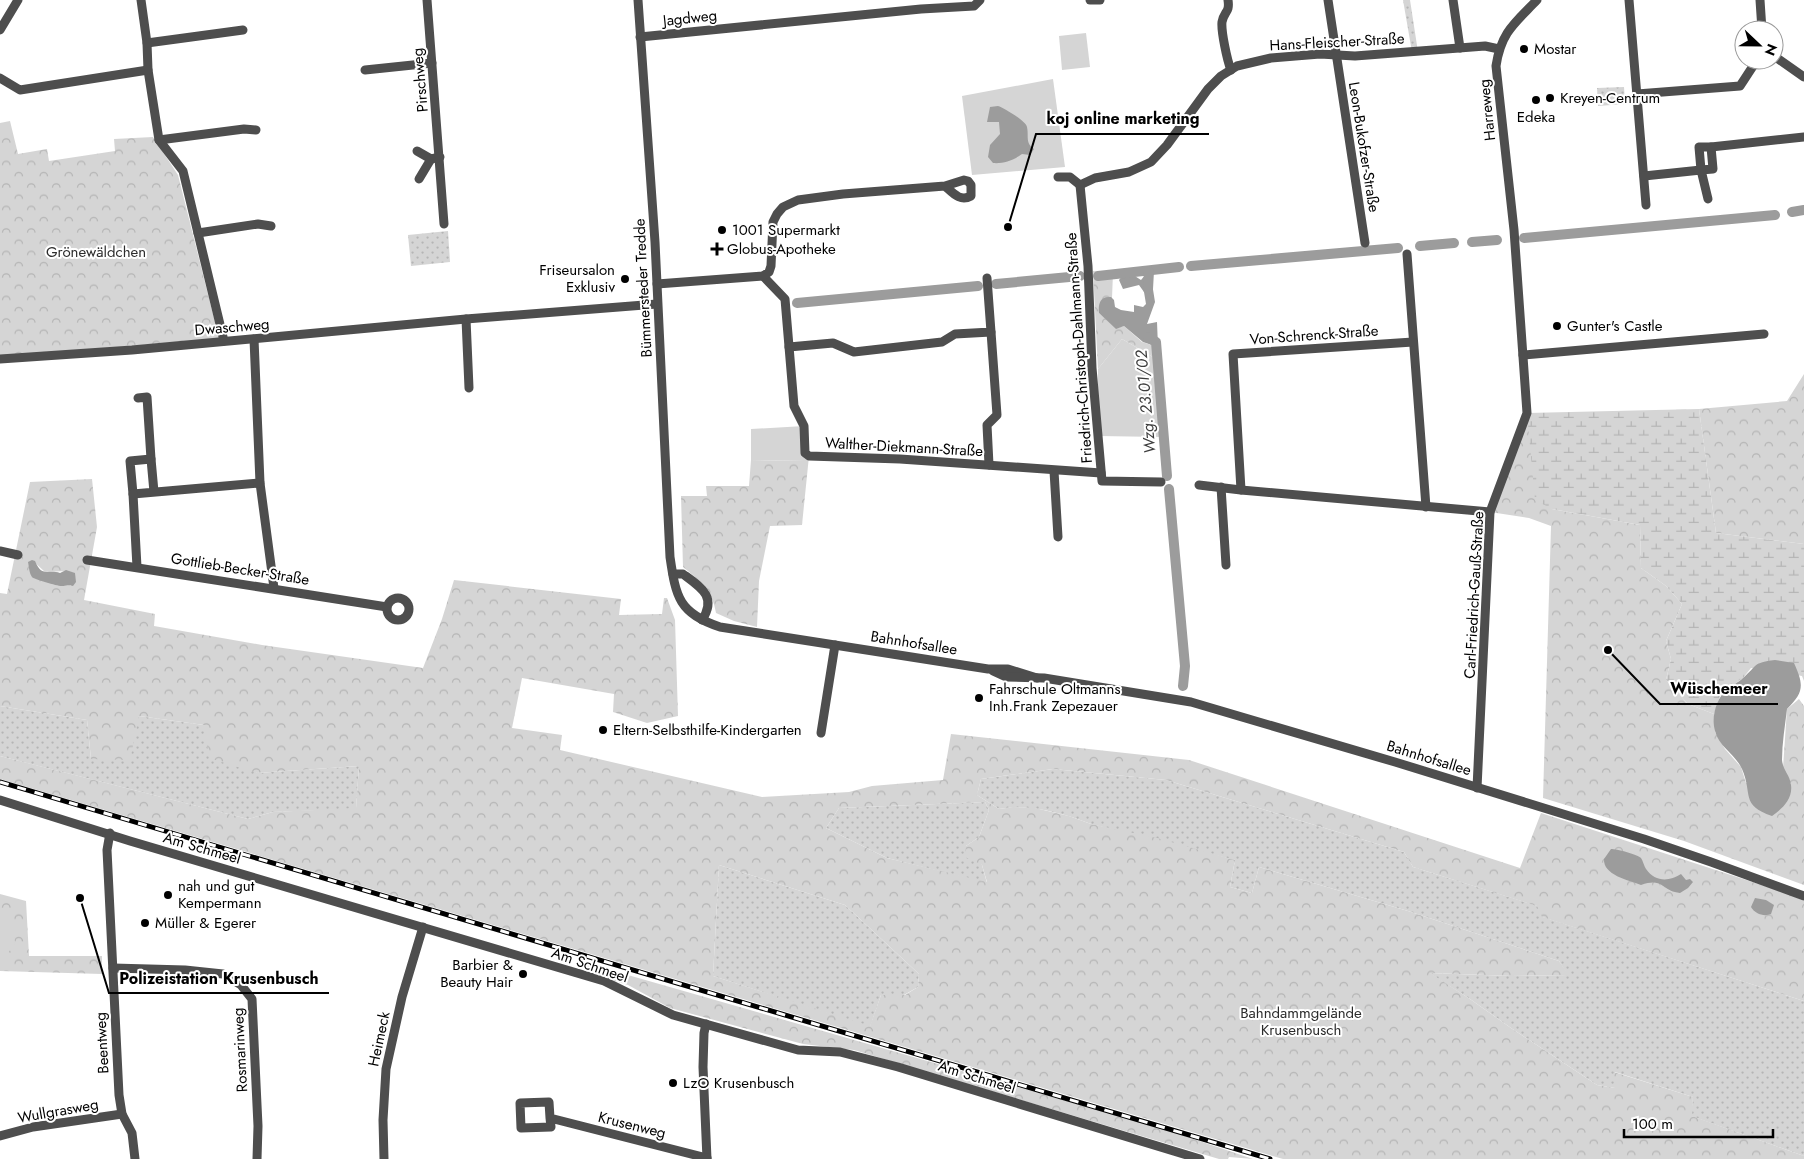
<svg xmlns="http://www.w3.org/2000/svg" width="1804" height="1159" font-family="Jost,sans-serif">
  <defs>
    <pattern id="grass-dots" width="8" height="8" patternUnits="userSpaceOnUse" patternTransform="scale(1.25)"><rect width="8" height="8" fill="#d5d5d5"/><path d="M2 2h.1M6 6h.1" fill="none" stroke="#b5b5b5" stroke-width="1.8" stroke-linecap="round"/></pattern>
    <pattern id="forest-crowns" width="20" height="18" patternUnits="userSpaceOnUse" patternTransform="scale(1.25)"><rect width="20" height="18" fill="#d5d5d5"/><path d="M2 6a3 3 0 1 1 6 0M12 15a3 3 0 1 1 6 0" fill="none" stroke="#b5b5b5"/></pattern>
    <pattern id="wetland-marsh" width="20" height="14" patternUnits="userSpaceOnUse" patternTransform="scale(1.25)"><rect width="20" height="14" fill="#d5d5d5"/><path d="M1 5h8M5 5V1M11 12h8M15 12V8" fill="none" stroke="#b5b5b5"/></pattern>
  </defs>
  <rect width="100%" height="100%" fill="#fff"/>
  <g fill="url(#grass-dots)">
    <polygon points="1403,0 1410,0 1418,52 1412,52"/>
    <polygon points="1624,87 1625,104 1598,106 1597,88"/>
    <polygon points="448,231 450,262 411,266 408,235"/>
    <polygon points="0,706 87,720 91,759 139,716 204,725 257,773 359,766 356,809 273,812 248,819 19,761 0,756"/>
    <path d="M1053,769L1166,780L1404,852L1413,867L1538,906L1543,917L1804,1001V1156L1691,1116L1693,1097L1615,1072V1088L1597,1085L1511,1028L1470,999L1429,973L1512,976L1568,975L1559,961L1408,911L1259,867L1252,893L1230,887L1235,860L1091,824C1062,813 1030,804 999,809L977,795L981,779Z"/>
    <polygon points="985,802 989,810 979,837 966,846 982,865 987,883 887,858 826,828 839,808"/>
    <polygon points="719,865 845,905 919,974 918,987 904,995 881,995 870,1027 713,976"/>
  </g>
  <g fill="url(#forest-crowns)" fill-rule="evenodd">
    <polygon points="10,121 18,154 47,149 49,161 115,151 114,139 153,137 178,175 219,338 0,358 0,123"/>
    <polygon points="1093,271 1113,273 1112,298 1099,313 1116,328 1124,326 1142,342 1158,347 1158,360 1122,339 1098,369"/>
    <polygon points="1804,374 1804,544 1716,533 1699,409 1787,401"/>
    <polygon points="1527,413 1552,509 1640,525 1641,568 1666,586 1682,604 1666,641 1671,659 1666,680 1688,704 1714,714 1715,732 1725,749 1741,767 1746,783 1791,784 1783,768 1787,709 1799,699 1804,706 1804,885 1684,841 1543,798 1551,526 1529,518 1490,512"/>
    <path d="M805,453L809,456L802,525L770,526L759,581L757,627L734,621L716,613C713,591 699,580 683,567L681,496H707L706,486H749L751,460L805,461Z"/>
    <path d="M92,479L97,527L84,600L155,614L154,626L262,645L423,668L442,619L454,580L621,599L619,615L662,614L664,598H667L675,620L678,716L647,723L613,712L614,694L522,678L512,728L562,735L560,750L762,797L849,792L872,786L943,780L951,734L1189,760L1520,868L1541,813L1786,893L1804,901V1001L1542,917L1537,906L1413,867L1404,852L1166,780L1053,769L981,779L977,795L999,809L1013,807L1035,808L1069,816L1091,824L1157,838L1235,860L1230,887L1252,893L1259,867L1408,911L1559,961L1569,975L1512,976L1430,973L1470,999L1511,1028L1597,1085L1615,1088L1614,1072L1693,1097L1692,1116L1804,1156V1159H1283L0,779V756L248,819L273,812L356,808L359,766L257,773L209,758L204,725L139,716L130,760L91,759L87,720L0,706V593L7,594L30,482ZM32,560L45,572L68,571L70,573L71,586C66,585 63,587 59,585C46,582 40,570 32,560ZM985,802L989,810L979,837L966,846L965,857L982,865L987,882L887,858L826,828L839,808ZM719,865L845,905L919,974L918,987L905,995H881L870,1026L713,976Z"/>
    <polygon points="0,894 26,901 29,956 102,956 102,974 0,971"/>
    <polygon points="586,963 1161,1128 1253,1159 1229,1157 1228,1159 1219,1159 854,1050 803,1044 670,1008 628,985 584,971"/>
  </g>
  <polygon fill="url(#wetland-marsh)" points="1699,409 1716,533 1804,544 1804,681 1802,676 1751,668 1743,678 1729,688 1720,696 1714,714 1688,704 1666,680 1671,659 1666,641 1682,604 1666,586 1641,568 1640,525 1552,509 1535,500 1527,413"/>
  <g fill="#d5d5d5">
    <polygon points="1086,33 1090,67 1062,70 1059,36"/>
    <polygon points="1053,79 1065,167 972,175 962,96"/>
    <polygon points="1122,339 1158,360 1162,437 1098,436 1098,369"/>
    <polygon points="804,426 805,461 751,460 751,429"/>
    <polygon points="0,918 6,918 14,927 15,946 6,954 0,953"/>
  </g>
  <g fill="#9c9c9c">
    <path d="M998,106C1004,108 1026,121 1027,127C1029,136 1025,143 1034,149L1030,155L1022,154C1014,160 1003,164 993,163L988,157L990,145L1000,134L999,122H987L990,107Z"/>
    <path d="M1130,273L1141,280L1146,274L1151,277L1155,302L1147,324L1157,322L1158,347L1143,342L1124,326L1116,329L1099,313C1098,304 1100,296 1111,297L1114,300L1115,307L1121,310L1134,312V305L1143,307L1146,304L1144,292L1139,285L1123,289L1119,280L1123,275L1126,276Z"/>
    <path d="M32,560L35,561C42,578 48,569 60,573L66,570L75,573L76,582L73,586C69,585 66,586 61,586C58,586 33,579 32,577C29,573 29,566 28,562Z"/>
    <path d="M1775,660L1794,663C1804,685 1804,692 1787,709C1785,726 1782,743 1782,760C1783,771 1790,775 1791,785C1793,799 1782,809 1772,816C1740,805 1753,794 1742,769C1736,755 1719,747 1715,731C1711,717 1716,699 1727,689C1732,685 1738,683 1743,678C1758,665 1752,663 1775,660Z"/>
    <path d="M1611,849C1616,849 1637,854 1641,858C1643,861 1644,866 1646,869C1655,882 1669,882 1681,874L1686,880L1690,879L1693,882L1688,888L1680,893C1661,891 1664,877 1641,885C1628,880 1603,875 1604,859Z"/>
    <path d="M1755,898L1766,900L1774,905L1771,914C1764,917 1755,914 1751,907Z"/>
  </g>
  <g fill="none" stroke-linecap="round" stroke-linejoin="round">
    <g stroke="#9c9c9c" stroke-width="10">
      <polyline points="1792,212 1804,210"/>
      <polyline points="1524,238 1775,215"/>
      <polyline points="1472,242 1497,240"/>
      <polyline points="1420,246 1454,243"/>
      <polyline points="1191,266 1398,248"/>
      <polyline points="1098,276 1179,267"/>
      <polyline points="996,284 1080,276"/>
      <polyline points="1148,289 1149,271"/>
      <polyline points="797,303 978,286"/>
      <polyline points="1148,337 1156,342 1167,476"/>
      <polyline points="1169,489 1185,666 1183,686"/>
    </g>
    <g stroke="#4e4e4e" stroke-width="9">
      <polyline points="141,0 147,43 148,70 159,140 183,171 224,341"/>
      <polyline points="427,0 444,224"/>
      <path d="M638,0L655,242L670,557C676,598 679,613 720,627L988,669H1008L1037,678"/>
      <polyline points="1090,0 1100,0"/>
      <path d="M1228,0C1230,13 1224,11 1222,22C1221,31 1227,60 1231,70"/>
      <polyline points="1328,0 1365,243"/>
      <polyline points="1453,0 1460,48"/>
      <polyline points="1629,0 1646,205"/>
      <polyline points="1760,0 1762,30"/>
      <polyline points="0,30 18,0"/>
      <polyline points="640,37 921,9 974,6 980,0"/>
      <polyline points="147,43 243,30"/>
      <polyline points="1774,56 1804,77"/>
      <polyline points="365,70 432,63"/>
      <polyline points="0,78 20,90 148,70"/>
      <polyline points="1637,94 1740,86 1757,60"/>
      <polyline points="159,140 244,129 256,130"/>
      <polygon points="1699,147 1711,147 1713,169 1701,170"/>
      <polyline points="1711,147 1804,137"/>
      <polyline points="417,151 431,159 440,157"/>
      <polyline points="1644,176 1701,170 1708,199"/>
      <polyline points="1058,177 1070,177 1080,185 1095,178 1129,172 1151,162 1167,145 1208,89 1221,76 1237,66 1271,58 1320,54 1355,56 1485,46 1499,49"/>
      <polyline points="419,179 431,159"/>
      <polyline points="1080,185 1088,266 1092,368 1102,481 1161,482"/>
      <polyline points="198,233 258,224 271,226"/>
      <polyline points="1407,254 1426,507"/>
      <polyline points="763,276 785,299 794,406 804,426 805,453 809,456 900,459 1101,473"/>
      <path d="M657,284L763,276L769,272L771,266L773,222L777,214L783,207L798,200L843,194L945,186L964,180L968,181L971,185V196C960,202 953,193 945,186"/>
      <polyline points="466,319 469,388"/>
      <polyline points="254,339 260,483 274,588"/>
      <polyline points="789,347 833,343 854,352 942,342 955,334 991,332 987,278"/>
      <polyline points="1523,355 1764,334"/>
      <polyline points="0,359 132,350 466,319 657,304"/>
      <polyline points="138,398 147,397 151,459"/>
      <polyline points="989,465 987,425 997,415 991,332"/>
      <polyline points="1054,471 1058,537"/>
      <polyline points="1199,485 1241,490 1490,512"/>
      <polyline points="1221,487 1226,565"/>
      <polyline points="1241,490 1233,354 1413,342"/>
      <polyline points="154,492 151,459 130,461 133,494 260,483"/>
      <polyline points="133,494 137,567"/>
      <polyline points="0,551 18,555"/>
      <polyline points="87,560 387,607"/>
      <path d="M673,574H683C702,588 717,597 702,620"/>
      <circle cx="398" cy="609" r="11"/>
      <polyline points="993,671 1006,677 1044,678 1191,702 1395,762 1644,839 1711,862 1804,896"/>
      <polyline points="821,733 835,645"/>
      <path d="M1477,788L1490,512L1527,413L1514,230L1496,66C1501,32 1515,23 1537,0"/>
      <polyline points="0,800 130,841 604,981 673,1015 798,1050 840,1052 898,1067 1200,1159"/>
      <polyline points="110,833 107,850 119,1095 122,1114 132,1133 135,1159"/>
      <polyline points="113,968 185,970 223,974 241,985 252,999 258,1126 257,1159"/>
      <polyline points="706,1024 704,1033 703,1067 707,1159"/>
      <polyline points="550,1118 551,1127 521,1128 520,1103 549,1102 550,1118 707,1158"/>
      <polyline points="0,1136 33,1127 122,1114"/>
      <polyline points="384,1159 383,1120 386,1069 402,997 423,927"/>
    </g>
    <g stroke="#000" stroke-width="5">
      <polyline id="rail" points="0,782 1270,1159"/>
    </g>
    <use href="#rail" stroke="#fff" stroke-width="3" stroke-dasharray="9" stroke-linecap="butt"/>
  </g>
  <g fill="#000" stroke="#fff" stroke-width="2">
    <circle cx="1524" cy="49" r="5"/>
    <circle cx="1550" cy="98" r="5"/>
    <circle cx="1536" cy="100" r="5"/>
    <circle cx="722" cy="230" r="5"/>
    <path d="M714.5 241.5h5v5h5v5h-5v5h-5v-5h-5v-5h5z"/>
    <circle cx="625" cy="279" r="5"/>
    <circle cx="1557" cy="326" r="5"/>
    <circle cx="979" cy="698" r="5"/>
    <circle cx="603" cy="730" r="5"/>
    <circle cx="168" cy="895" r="5"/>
    <circle cx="145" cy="923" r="5"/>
    <circle cx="523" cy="974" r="5"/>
    <circle cx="673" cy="1083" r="5"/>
  </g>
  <g text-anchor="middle" stroke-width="4" stroke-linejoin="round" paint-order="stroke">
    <g font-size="15" fill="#000" stroke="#fff">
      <text transform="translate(690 18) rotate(-6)" y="5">Jagdweg</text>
      <text transform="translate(1337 42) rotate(-3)" y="5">Hans-Fleischer-Straße</text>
      <text transform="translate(420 80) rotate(-95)" y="5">Pirschweg</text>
      <text transform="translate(1487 110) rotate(-96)" y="5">Harreweg</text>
      <text transform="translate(1364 147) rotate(81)" y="5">Leon-Bukofzer-Straße</text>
      <text transform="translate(643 288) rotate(-93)" y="5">Bümmersteder Tredde</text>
      <text transform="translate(232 327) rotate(-5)" y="5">Dwaschweg</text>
      <text transform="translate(1314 335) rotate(-4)" y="5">Von-Schrenck-Straße</text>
      <text transform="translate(1079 348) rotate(-94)" y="5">Friedrich-Christoph-Dahlmann-Straße</text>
      <text transform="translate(904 447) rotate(3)" y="5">Walther-Diekmann-Straße</text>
      <text transform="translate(240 569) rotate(9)" y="5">Gottlieb-Becker-Straße</text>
      <text transform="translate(1474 595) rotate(-87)" y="5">Carl-Friedrich-Gauß-Straße</text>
      <text transform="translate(914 643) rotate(9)" y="5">Bahnhofsallee</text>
      <text transform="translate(1429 758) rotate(17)" y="5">Bahnhofsallee</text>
      <text transform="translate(202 848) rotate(16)" y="5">Am Schmeel</text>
      <text transform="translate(590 965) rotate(19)" y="5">Am Schmeel</text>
      <text transform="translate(379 1039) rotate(-78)" y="5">Heimeck</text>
      <text transform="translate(102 1043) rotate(-93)" y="5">Beentweg</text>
      <text transform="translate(240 1050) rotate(-93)" y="5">Rosmarinweg</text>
      <text transform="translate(977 1077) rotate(17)" y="5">Am Schmeel</text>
      <text transform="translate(58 1111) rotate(-10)" y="5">Wullgrasweg</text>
      <text transform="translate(632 1125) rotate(14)" y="5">Krusenweg</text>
    </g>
    <g font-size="15" fill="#000" stroke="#fff" text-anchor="start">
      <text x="1534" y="54">Mostar</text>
      <text x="1560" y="103">Kreyen-Centrum</text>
      <text x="1536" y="122" text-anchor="middle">Edeka</text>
      <text x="732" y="235">1001 Supermarkt</text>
      <text x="727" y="254">Globus-Apotheke</text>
      <text x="615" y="275" text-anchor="end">Friseursalon<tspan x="615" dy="17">Exklusiv</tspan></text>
      <text x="1567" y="331">Gunter's Castle</text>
      <text x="989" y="694">Fahrschule Oltmanns<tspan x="989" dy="17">Inh.Frank Zepezauer</tspan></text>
      <text x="613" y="735">Eltern-Selbsthilfe-Kindergarten</text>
      <text x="178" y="891">nah und gut<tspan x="178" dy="17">Kempermann</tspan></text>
      <text x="155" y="928">Müller &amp; Egerer</text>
      <text x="513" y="970" text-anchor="end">Barbier &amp;<tspan x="513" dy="17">Beauty Hair</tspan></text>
      <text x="683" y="1088">LzO Krusenbusch</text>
    </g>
    <g font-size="15" fill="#2c2c2c" stroke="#fff">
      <text x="96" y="257">Grönewäldchen</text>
      <text x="1301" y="1018">Bahndammgelände<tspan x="1301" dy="17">Krusenbusch</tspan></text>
    </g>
    <g font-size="16" font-style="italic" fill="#3d3d3d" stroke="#fff">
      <text transform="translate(1145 402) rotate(-95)" y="6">Wzg. 23.01/02</text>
    </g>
  </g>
  <path fill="none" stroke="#000" stroke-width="2" d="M1008 227L1036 134H1209M1608 650L1660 704H1778M80 898L109 993H329"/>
  <g fill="#000" stroke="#fff" stroke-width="2">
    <circle cx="1008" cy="227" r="5"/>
    <circle cx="1608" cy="650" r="5"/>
    <circle cx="80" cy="898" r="5"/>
  </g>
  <g font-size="16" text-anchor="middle" font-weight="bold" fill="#000" stroke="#fff" stroke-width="4" stroke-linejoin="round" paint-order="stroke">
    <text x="1123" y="124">koj online marketing</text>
    <text x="1719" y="694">Wüschemeer</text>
    <text x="219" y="984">Polizeistation Krusenbusch</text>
  </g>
  <g transform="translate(1759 45) rotate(112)"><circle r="24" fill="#ffffff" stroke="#999999"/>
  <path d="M0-4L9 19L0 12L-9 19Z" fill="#000000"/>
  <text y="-8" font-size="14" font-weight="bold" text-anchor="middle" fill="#000000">N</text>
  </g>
  <path d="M1624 1129v8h149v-8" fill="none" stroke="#000000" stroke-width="2.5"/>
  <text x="1632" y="1129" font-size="15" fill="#000000" stroke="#ffffff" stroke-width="4" paint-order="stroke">100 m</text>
</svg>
